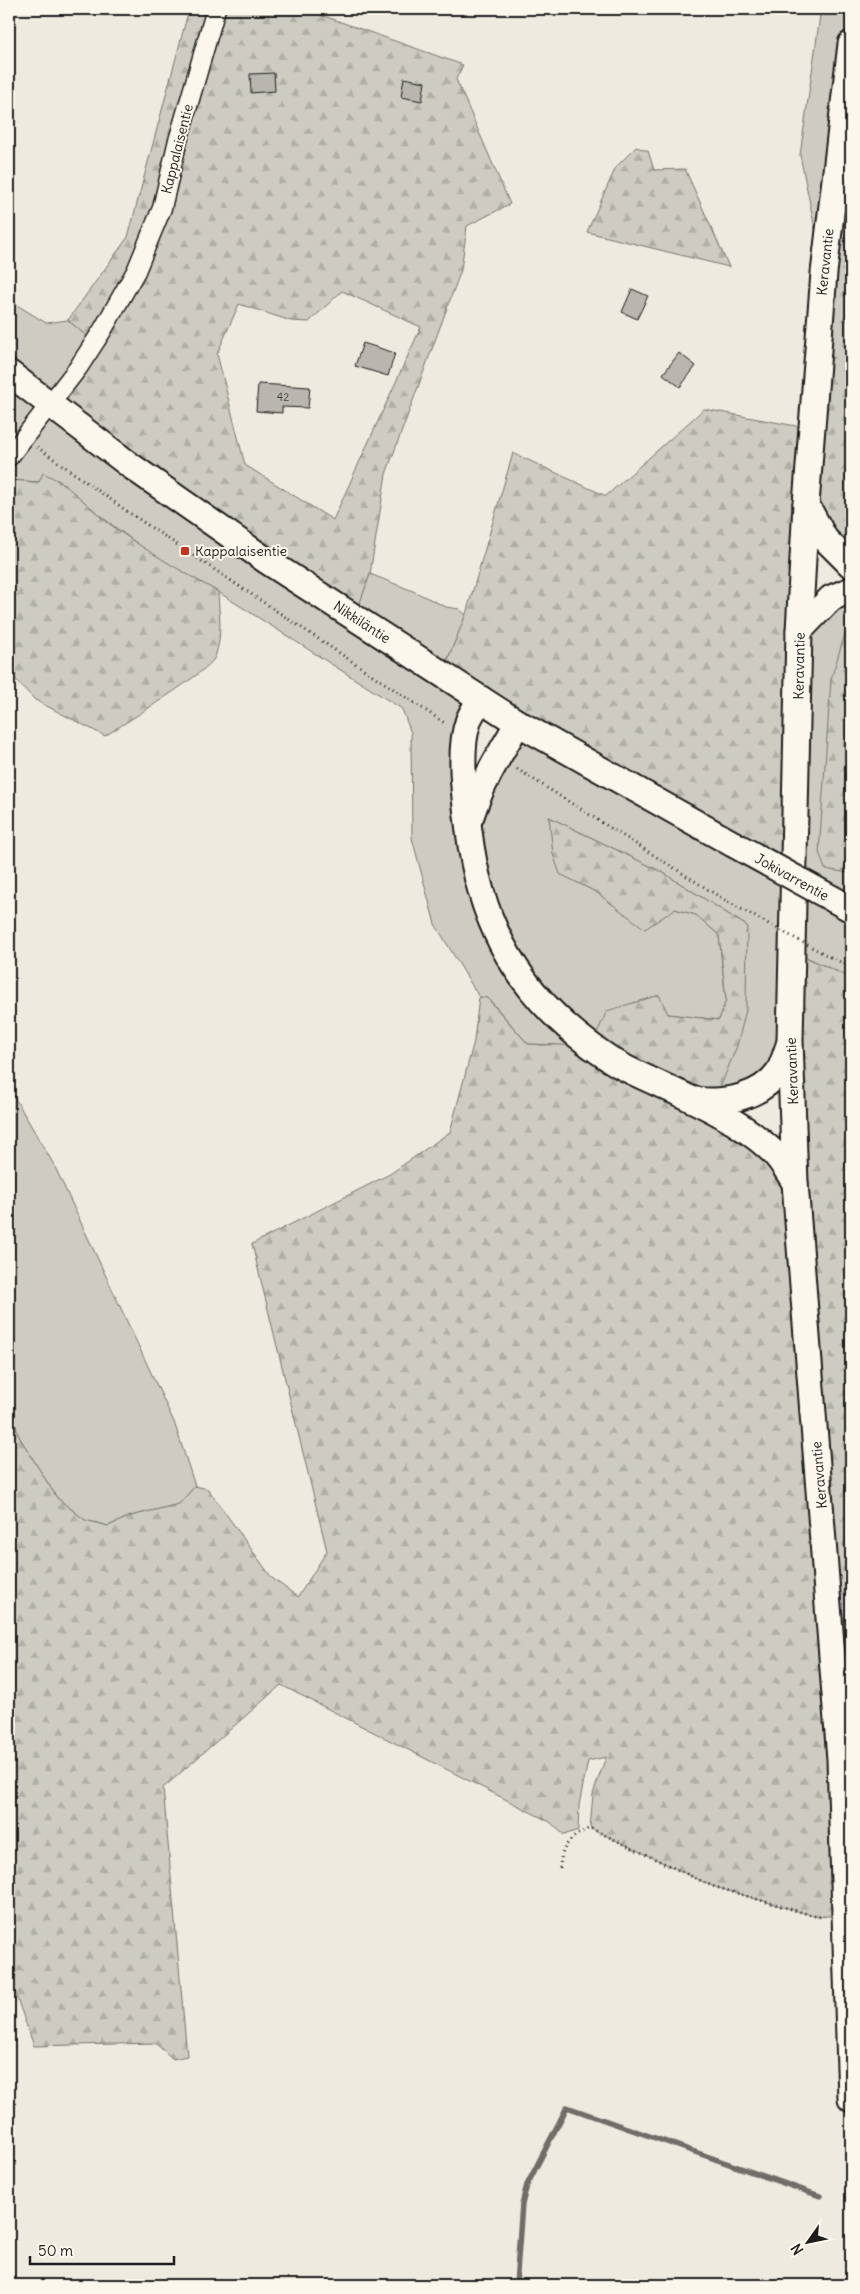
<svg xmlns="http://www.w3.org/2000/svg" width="860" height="2294" font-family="Delius,sans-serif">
  <defs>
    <pattern id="forest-firs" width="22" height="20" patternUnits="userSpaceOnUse" patternTransform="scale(1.25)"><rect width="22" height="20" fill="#ceccc2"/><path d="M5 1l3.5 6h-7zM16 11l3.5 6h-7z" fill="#b0afa6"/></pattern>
  </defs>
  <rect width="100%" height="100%" fill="#eeeadf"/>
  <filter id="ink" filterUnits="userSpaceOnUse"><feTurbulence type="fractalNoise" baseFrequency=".02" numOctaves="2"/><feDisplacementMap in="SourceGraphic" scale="10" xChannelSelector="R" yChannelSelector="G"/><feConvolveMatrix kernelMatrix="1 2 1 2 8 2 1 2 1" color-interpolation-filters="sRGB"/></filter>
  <g filter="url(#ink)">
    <g fill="#ceccc2" stroke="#75746f">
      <polygon points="821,9 851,9 851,49 824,273 800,155"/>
      <polygon points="9,300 46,323 68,320 92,341 355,616 370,574 413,591 446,607 459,609 466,615 442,673 481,699 466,822 518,723 794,868 799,631 851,590 851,623 848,624 847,873 851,866 851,978 793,951 779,1071 714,1102 747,926 662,872 549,817 561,874 596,892 645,928 675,909 696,915 719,935 726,1000 719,1020 668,1014 591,1047 528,1044 488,998 479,997 435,924 412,838 411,733 402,709 218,592 154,556 107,521 58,480 39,482 9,480"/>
      <polygon points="9,1088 54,1165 174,1422 195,1486 180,1504 131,1516 108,1526 85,1520 57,1498 18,1435 9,1396"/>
    </g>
    <g fill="url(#forest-firs)" stroke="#75746f" fill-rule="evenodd">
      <path d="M189,9H304L463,65L456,79L510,204L467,226L461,270L386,474L370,574L355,617L52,404L92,341L68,320L128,237ZM342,291L421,327L333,520L245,465L217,354L239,304L291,321L309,322Z"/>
      <polygon points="851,52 851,565 806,505 794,868 442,674 466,614 513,453 606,496 704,409 812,429"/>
      <polygon points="636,147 648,151 654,170 685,169 729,267 587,232 616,167"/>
      <path d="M43,473C68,483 86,505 107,522C142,549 180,570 218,592C219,616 223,634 215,657C210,671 123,724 105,736L35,700L16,680L9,661V480L39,482Z"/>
      <polygon points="851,623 851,866 848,873 825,869 819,852 831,679 848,624"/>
      <polygon points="549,817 662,872 747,926 746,1010 737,1046 714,1102 795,1182 792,951 851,978 851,2060 847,1914 818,1917 712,1886 590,1828 593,1794 606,1757 588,1761 579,1805 578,1830 564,1835 550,1822 281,1685 163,1788 187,2056 173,2059 155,2043 34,2046 9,1976 9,1396 18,1435 57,1498 85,1520 108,1526 131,1516 179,1504 195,1486 208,1489 272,1578 298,1597 327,1551 252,1244 390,1174 450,1132 474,1041 479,997 487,998 528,1044 591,1046 607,1011 659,995 668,1014 719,1020 726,1000 719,935 696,915 675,909 645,929 596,892 560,874 553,854"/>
    </g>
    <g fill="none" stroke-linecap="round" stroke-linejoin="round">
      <polyline stroke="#6f6d69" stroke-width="5.5" points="516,2285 522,2204 527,2185 567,2107 820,2196"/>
    </g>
    <g fill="#b9b6af" stroke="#1c1c1c">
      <polygon points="274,73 275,91 251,93 250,74"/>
      <polygon points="404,78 425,82 422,101 401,97"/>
      <polygon points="632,289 648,296 637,319 622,312"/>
      <polygon points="363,343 395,353 388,376 355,366"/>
      <polygon points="679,353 696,366 680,387 663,374"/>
      <polygon points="258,384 310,387 308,408 282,407 282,413 256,411"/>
    </g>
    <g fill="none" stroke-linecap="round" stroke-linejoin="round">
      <g stroke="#1c1c1c" stroke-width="21">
        <polyline id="street" points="9,457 78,368 102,331 136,271 162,208 177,144 216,9"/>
      </g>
      <g stroke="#1c1c1c" stroke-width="29">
        <g id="secondary">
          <polyline points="851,44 824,273 806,504 799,631 790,1040 795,1183 840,1759 851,2099"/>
          <polyline points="9,373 131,466 267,561 518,723 733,844"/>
          <polyline points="806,504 825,539 851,565"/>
          <polyline points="799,631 831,598 851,590"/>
          <path d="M481,699C477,706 470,714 468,722C458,751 465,800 469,831C479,915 511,981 577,1035C592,1047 609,1060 627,1069C676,1093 730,1112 771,1150C781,1159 788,1172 795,1183"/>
          <path d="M471,816C482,782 500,754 518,723"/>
          <polyline points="833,899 851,909"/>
          <path d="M696,1100C725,1104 761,1097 779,1071C783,1064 786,1053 789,1045"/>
        </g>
      </g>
      <g stroke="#1c1c1c" stroke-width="3" stroke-dasharray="1 4" stroke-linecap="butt">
        <polyline points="37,447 131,514 446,724"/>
        <polyline points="517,769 728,902"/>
        <polyline points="830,957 851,967"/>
        <path d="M560,1868C561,1846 570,1837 590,1828L712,1886L818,1917L824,1916"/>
      </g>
      <use href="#street" stroke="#fbf7ec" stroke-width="18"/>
      <use href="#secondary" stroke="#fbf7ec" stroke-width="25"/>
      <g stroke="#1c1c1c" stroke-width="29" stroke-linecap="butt">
        <polyline id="secondary-bridge" points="733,844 833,899"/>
      </g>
      <polyline stroke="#1c1c1c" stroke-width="3" stroke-dasharray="1 4" stroke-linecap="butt" points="728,902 830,957"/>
      <use href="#secondary-bridge" stroke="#fbf7ec" stroke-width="25"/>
    </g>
  </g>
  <rect fill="#c8321e" stroke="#fbf7ec" stroke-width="2" x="180" y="546" width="10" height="10" rx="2.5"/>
  <g text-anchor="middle" stroke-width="4" stroke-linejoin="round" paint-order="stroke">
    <g font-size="11" fill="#434241">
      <text x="283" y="401">42</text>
    </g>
    <g font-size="14" fill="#1c1c1c" stroke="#fbf7ec">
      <text transform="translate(177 149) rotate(-76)" y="5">Kappalaisentie</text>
      <text transform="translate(825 262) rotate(-84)" y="5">Keravantie</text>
      <text transform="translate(362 622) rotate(33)" y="5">Nikkiläntie</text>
      <text transform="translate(799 666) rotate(-89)" y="5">Keravantie</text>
      <text transform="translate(792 877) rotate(29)" y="5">Jokivarrentie</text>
      <text transform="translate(792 1071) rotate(-92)" y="5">Keravantie</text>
      <text transform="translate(819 1475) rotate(-95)" y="5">Keravantie</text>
    </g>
    <g font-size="14" fill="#1c1c1c" stroke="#fbf7ec" text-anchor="start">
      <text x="195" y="556">Kappalaisentie</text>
    </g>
  </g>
  <rect width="860" height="2294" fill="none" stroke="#fbf7ec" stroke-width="30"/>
  <rect x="15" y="15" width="830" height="2264" fill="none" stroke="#1c1c1c" stroke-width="2" filter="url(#ink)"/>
  <g transform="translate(808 2242) rotate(237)" stroke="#fbf7ec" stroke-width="4" paint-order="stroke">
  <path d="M0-4L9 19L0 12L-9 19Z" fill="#1c1c1c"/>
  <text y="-8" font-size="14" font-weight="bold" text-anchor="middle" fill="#1c1c1c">N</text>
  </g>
  <path d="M30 2256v8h144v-8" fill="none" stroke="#1c1c1c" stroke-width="2.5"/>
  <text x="38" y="2256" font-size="15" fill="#1c1c1c" stroke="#fbf7ec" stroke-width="4" paint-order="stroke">50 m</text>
</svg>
